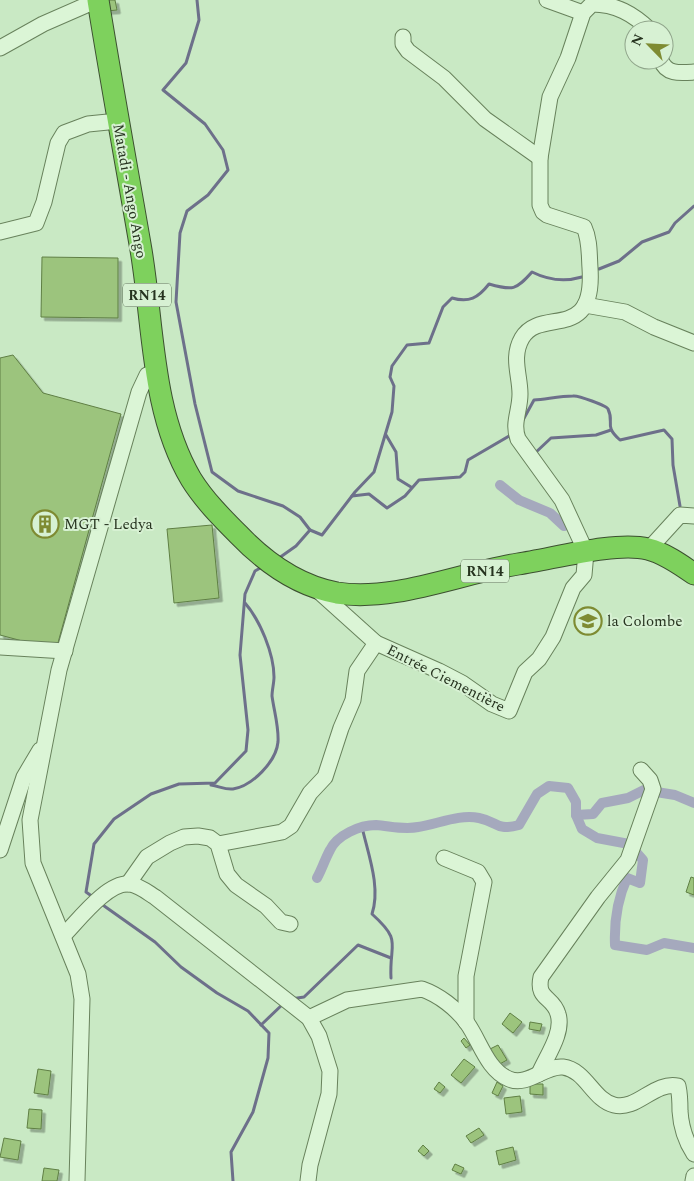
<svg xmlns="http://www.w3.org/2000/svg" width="694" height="1181" font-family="Spectral,serif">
  <defs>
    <filter id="shadow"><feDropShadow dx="3.5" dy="3.5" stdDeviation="0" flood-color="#0004"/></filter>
  </defs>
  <rect width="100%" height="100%" fill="#c9e9c4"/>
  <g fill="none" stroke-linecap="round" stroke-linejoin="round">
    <g stroke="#6d708a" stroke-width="3">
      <polyline points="197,0 199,20 186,63 163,90 205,124 223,150 228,170 208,195 187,211 180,233 176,302 195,404 212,472 238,491 283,506 300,517 310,530 296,546 279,558"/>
      <polyline points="599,269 619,261 642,242 669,232 675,223 694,206"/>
      <path d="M523,420L534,400C547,399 560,396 573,396C578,395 607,406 608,409C615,423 603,425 620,440L664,430L672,439L673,465L680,506"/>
      <polyline points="386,435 396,452 398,479 411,487"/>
      <polyline points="534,454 551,438 596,435 611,430"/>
      <polyline points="352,496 369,494 387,508 405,496 419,480 460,477 465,472 468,460 511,435"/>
      <path d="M310,530L322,535L355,492L374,472L392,412L394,386L390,377L392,366L407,345L429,343L443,307L452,298C469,303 478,298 489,284C513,291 516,290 532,272C548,280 565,282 582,277"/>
      <path d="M211,785C219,786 225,790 233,789C252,786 276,762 278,742C279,727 274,711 272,696C272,690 274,683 274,677C274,654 260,620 245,603"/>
      <path d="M362,827C368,854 381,887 372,914C403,942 389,942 391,978"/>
      <polyline points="93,897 86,892 94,844 114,819 151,794 179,784 215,783 246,751 248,730 240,655 245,594 255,571 262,567"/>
      <polyline points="100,903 155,942 181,967 217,993 248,1011 269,1033 268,1058 253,1112 231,1152 233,1181"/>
      <polyline points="291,999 304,997 358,945 391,958"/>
      <polyline points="261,1025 284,1003"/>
    </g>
    <g stroke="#a5a9bd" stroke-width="10">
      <polyline points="500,485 519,500 550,513 564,526"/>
      <polyline points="576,815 593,814 602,803 628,798 644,790 675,795 694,803"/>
      <path d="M317,878C322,869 325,859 330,850C337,835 360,825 376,825C390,826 404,830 418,827C438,824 459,814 479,818C499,822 495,831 519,825L537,794L549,786L568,788L576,802V815L582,829L597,838L629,844L643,860L640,883L627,878C617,900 614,921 615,945L647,950L664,943L694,948"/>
    </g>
  </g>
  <g fill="#9cc47d" stroke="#5f7f44" filter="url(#shadow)">
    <polygon points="105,0 115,0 117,10 107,11"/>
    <polygon points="42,257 118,258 118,318 41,317"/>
    <polygon points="13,355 43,393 121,414 56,650 0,635 0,358"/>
    <polygon points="212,525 219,598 174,603 167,529"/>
    <polygon points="691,877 694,878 694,895 686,892"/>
    <polygon points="510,1013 522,1022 513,1033 502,1024"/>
    <polygon points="530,1022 542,1024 540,1031 529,1029"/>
    <polygon points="464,1038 470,1045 466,1048 461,1041"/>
    <polygon points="498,1045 507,1060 496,1066 488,1050"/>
    <polygon points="464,1059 475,1067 461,1083 451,1075"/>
    <polygon points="38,1069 51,1071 48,1095 34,1093"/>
    <polygon points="439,1082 445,1087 440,1093 434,1089"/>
    <polygon points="497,1082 503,1086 498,1096 492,1093"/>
    <polygon points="530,1084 543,1084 543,1095 530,1094"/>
    <polygon points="520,1096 522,1112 506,1114 504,1098"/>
    <polygon points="29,1109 42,1110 41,1129 27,1128"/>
    <polygon points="479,1128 484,1135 471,1143 466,1136"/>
    <polygon points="4,1138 21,1141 18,1160 0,1157"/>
    <polygon points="423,1145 429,1151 424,1156 418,1151"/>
    <polygon points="513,1147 516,1160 499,1165 496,1151"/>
    <polygon points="455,1164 464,1168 461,1174 452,1170"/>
    <polygon points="44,1168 59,1170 57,1181 42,1181"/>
  </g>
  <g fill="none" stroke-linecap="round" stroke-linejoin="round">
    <g stroke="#68825c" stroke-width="17">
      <g id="minor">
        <polyline points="547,0 583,13"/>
        <polyline points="403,37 403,44 408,51 444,78 485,119 540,158"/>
        <polyline points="0,48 43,24 98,0"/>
        <path d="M661,60C666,75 681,73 694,72"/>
        <polyline points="0,232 36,223 44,202 58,143 64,133 88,124 118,121"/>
        <polyline points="585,305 625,312 654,327 694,343"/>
        <polyline points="649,549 680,515 694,516"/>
        <path d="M316,589L376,643L439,671L462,683L492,704L509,711L525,672L539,659L553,637L573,588L584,575L586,552L562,500L518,439C512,423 520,411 520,394C520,375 511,357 522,338C541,306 595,344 590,268C589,254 590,240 584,227L547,215L543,212L540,205V158L550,97L568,58L583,13L592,4C616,4 633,14 650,30"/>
        <polyline points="0,647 65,651"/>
        <polyline points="218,844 282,832 291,826 310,793 325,777 341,728 353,700 357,671 376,643"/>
        <polyline points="0,850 24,777 40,750"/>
        <polyline points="444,858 478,872 484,882 466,976 466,1022"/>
        <polyline points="128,884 147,857 170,843 184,837 198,836 210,838 218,844 227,874 236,885 266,906 281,922 290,924"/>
        <path d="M63,936C78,921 108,881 130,884C140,886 147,892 155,897L309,1018L319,1036L330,1071L329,1094L310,1165L308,1181"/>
        <path d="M309,1018L347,1000L422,989C439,995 456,1008 467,1023C480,1041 487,1070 509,1079C528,1087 545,1065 563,1067C586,1070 593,1100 614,1105C637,1111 654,1081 678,1086C680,1095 680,1102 680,1111C681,1128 685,1140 694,1154"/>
        <path d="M539,1074C546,1057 564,1033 558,1014C553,996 536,1000 541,977L598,897L628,860L653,789L650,780L641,770"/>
        <polyline points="77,1181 82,999 78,974 33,863 30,820 59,670 139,392 147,375 157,371"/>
        <polyline points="693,1181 694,1176"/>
      </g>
    </g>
    <g stroke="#3c5030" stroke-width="23">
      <path id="highway" d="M98,0C111,81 126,163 140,244C154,322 150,409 191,479C204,500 222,518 239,535C265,562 299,586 337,593C395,602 460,573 518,564C553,559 615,541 648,549C664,553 680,564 694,574"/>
    </g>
    <use href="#minor" stroke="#dbf5d6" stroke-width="15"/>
    <use href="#highway" stroke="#7ed15d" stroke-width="21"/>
  </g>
  <defs>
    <g id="building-ring" transform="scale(1.4375)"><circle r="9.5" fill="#d7f1d3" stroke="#7e8b32" stroke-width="1.5"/><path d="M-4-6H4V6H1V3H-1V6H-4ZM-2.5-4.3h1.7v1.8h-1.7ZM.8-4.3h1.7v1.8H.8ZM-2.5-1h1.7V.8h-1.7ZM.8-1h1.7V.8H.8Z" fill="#7e8b32"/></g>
    <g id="school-ring" transform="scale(1.4375)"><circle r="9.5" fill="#d7f1d3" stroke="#7e8b32" stroke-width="1.5"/><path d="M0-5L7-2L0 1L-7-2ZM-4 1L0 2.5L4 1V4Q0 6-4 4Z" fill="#7e8b32"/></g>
  </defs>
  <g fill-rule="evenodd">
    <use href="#building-ring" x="45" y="524"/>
    <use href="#school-ring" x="588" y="621"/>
  </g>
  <g text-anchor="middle" stroke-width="4" stroke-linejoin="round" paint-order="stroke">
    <g fill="#d7f1d3" stroke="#5b6c55" stroke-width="1">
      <rect x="123" y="283.5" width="48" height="23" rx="4"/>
      <rect x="461" y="559.5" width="48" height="23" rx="4"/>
    </g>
    <g font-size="14" font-weight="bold" fill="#26331f">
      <text x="147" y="300">RN14</text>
      <text x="485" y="576">RN14</text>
    </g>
    <g font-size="15" fill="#26331f" stroke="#d7f1d3">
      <text transform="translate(130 191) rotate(80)" y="5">Matadi - Ango Ango</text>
      <text transform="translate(446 678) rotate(27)" y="5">Entrée Ciementière</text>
    </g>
    <g font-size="15" fill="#26331f" stroke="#d7f1d3" text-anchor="start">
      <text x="64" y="529">MGT - Ledya</text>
      <text x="607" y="626">la Colombe</text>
    </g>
  </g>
  <g transform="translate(649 45) rotate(294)"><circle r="24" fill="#d7f1d3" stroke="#90a58b"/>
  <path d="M0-4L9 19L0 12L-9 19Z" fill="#7e8b32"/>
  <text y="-8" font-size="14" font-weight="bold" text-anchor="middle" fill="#26331f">N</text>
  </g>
</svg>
